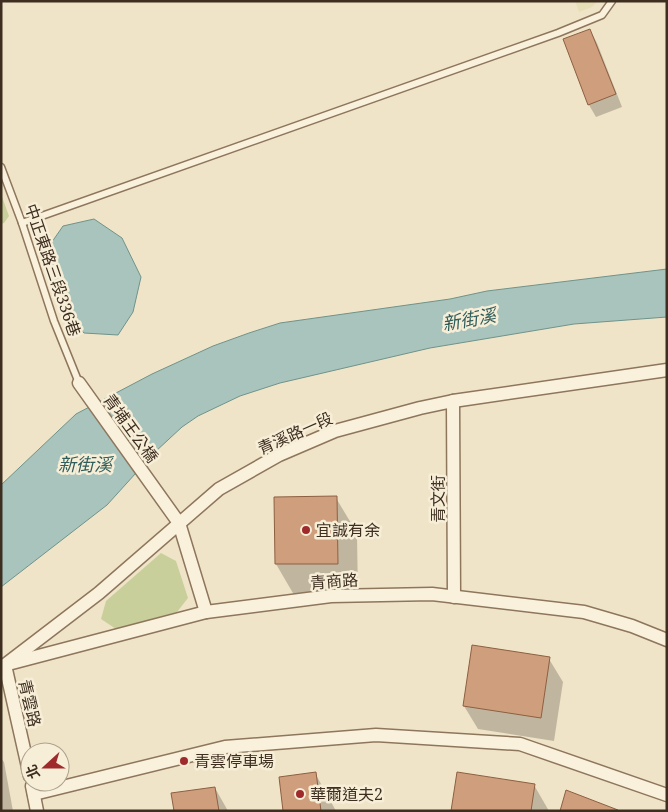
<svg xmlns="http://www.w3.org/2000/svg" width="668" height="812" font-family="'Noto Serif','Noto Sans TC',serif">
  <rect width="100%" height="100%" fill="#f0e4c8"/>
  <polygon fill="#e6deb5" points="575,1 598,1 592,7 579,12"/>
  <g fill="#c9cf9b">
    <polygon points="1,194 9,216 4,223 1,224"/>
    <polygon points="161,553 176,561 188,598 177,612 116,629 101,619 106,601"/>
  </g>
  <g fill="#a9c4bc" stroke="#6f938a">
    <polygon points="94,219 122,238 141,277 133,312 118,335 84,333 63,310 45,252 63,226"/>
    <polygon points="667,269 667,317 574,324 430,348 280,383 240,396 198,416 182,427 155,452 107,505 1,587 1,485 76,414 152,374 213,346 249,333 280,323 450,299 487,291"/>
  </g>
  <g fill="#0003">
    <polygon points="590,30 597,43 622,107 596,117 589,105 564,40"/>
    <polygon points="336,498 357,533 358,599 297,600 276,564"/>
    <polygon points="549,659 563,682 554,741 478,729 464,706"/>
    <polygon points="1,758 4,762 13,811 1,811"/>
    <polygon points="315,773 336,811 285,811"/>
    <polygon points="534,785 549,811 452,811"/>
    <polygon points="215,788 228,811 176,811"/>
  </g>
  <g fill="#cf9f7d" stroke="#8d5f41">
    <polygon points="590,29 616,94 588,105 563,39"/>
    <polygon points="337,496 338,564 275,564 274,497"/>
    <polygon points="472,645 550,657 541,718 463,706"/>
    <polygon points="316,772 321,811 283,811 279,777"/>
    <polygon points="457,772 535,784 531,811 451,811"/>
    <polygon points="215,787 219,811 174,811 171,793"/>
    <polygon points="566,790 618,810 618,811 560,811"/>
  </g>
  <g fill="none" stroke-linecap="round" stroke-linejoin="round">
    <g stroke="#8d765c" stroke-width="9">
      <g id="lane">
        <polyline points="1,167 22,223 54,321 79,383"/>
        <polyline points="22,223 558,33 602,15 612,1"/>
      </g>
    </g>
    <g stroke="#8d765c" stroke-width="15">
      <g id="street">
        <polyline points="79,383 179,523 206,612"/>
        <polyline points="453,401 454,597"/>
        <polyline points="8,664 206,612 331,596 432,594 584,612 632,626 667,640"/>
        <polyline points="5,665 30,776"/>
        <polyline points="1,668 99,593 219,489 279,455 335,431 420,408 453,401 667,370"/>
        <polyline points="32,786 37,811"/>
        <polyline points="34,794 225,747 376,735 520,744 667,795"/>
      </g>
    </g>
    <use href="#lane" stroke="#faf1dc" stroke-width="6"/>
    <use href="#street" stroke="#faf1dc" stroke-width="12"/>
  </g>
  <g fill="#9e2a2b" stroke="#f7eed8" stroke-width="2">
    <circle cx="306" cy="530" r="5"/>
    <circle cx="184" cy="761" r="5"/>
    <circle cx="300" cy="794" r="5"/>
  </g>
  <g text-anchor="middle" stroke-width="5" stroke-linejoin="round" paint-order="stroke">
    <g font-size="16" fill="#3d2e20" stroke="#f7eed8">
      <text transform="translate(53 270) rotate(71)" y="6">中正東路三段336巷</text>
      <text transform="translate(131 428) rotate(54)" y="6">青埔王公橋</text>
      <text transform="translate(295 433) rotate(-24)" y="6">青溪路一段</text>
      <text transform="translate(438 499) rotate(-90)" y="6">青文街</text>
      <text transform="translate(334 581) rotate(-4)" y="6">青商路</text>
      <text transform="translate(30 703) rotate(77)" y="6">青雲路</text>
    </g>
    <g font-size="16" fill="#3d2e20" stroke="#f7eed8" text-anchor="start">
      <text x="316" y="536">宜誠有余</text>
      <text x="194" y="767">青雲停車場</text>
      <text x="310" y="800">華爾道夫2</text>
    </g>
    <g font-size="18" font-style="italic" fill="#2f5d5a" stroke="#f7eed8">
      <text transform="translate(469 320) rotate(-10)" y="6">新街溪</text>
      <text x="85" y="471">新街溪</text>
    </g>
  </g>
  <rect width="668" height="812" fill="none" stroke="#3d2e20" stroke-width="5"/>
  <g transform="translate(45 767) rotate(249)"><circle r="24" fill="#f7eed8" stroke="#ada18e"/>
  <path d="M0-4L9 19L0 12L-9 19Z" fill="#9e2a2b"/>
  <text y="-8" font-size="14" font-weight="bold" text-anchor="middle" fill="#3d2e20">北</text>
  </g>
</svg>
